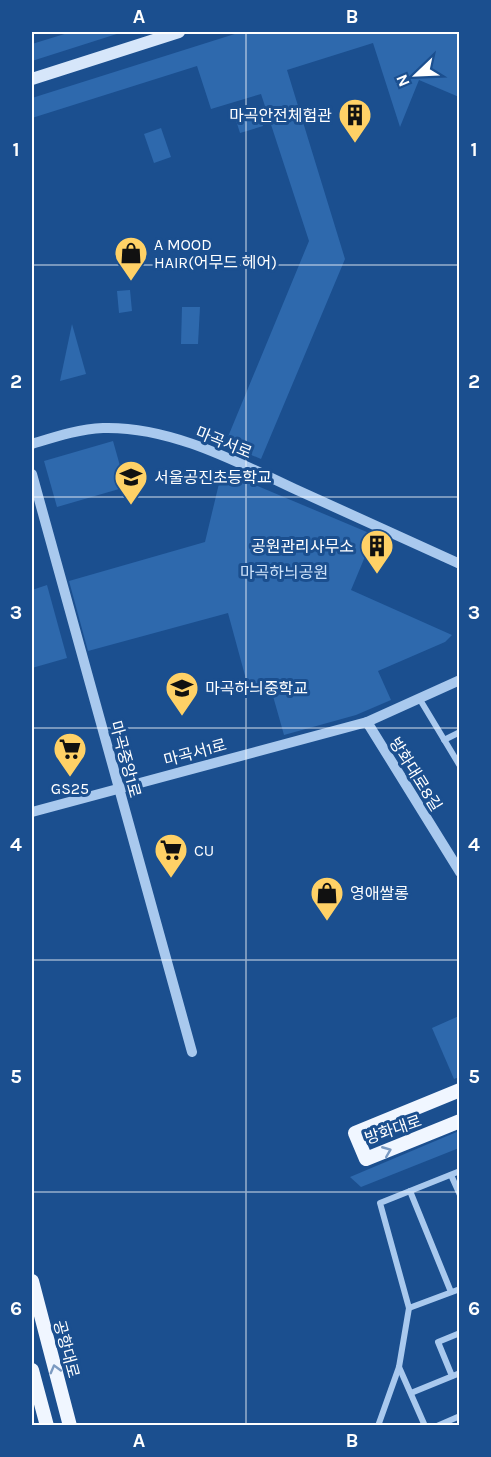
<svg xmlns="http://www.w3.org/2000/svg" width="491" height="1457" font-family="Karla,'Noto Sans KR',sans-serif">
  <rect width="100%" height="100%" fill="#1b4f8f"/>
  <g fill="#2e69ad">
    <polygon points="71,32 123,32 32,61 32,44"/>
    <polygon points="241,32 460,32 459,97 419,80 400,127 373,43 287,70 345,259 261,459 225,444 309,241 261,94 211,109 197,66 32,118 32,98"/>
    <polygon points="257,107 263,126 240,133 234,114"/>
    <polygon points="161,128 171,157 154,163 144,134"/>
    <polygon points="130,290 132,311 119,313 117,291"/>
    <polygon points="182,307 200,307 198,344 181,344"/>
    <polygon points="72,324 86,374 60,381"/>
    <polygon points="113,441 126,487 57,507 44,461"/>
    <polygon points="222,471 374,535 351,590 452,635 445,642 378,671 391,700 356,715 284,735 271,689 250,694 228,613 88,651 69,581 205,542"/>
    <polygon points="47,585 67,658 32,668 32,590"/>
    <polygon points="459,1016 459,1077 454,1079 432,1028"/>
    <polygon points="459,1131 459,1148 361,1187 350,1177"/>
  </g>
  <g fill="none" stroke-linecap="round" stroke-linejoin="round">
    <g stroke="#a9c9ee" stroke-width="6">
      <polyline points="419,698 460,766"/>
      <polyline points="444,740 460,732"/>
      <polyline points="451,1175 460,1195"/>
      <polyline points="410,1191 451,1292"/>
      <polyline points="409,1308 460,1289"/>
      <polyline points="399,1367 425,1426"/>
      <polyline points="452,1376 438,1342 460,1333"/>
      <polyline points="411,1393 460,1373"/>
      <polyline points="378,1426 399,1367 409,1308 380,1203 460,1171"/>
      <polyline points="437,1426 460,1416"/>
    </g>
    <g stroke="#a9c9ee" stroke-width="10">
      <path d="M32,444C55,437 79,429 103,428C171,426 237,462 297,490C351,514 405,539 460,564"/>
      <polyline points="32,474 192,1052"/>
      <polyline points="367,722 460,872"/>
      <polyline points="32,812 367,722 460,680"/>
    </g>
    <polyline stroke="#d6e6fa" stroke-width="12" points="32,79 179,32"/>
    <g stroke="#f0f6ff" stroke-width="14">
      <polyline points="460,1090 355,1133 366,1159 460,1121"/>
      <polyline points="32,1281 70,1426"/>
      <polyline points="32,1370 47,1426"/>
    </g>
  </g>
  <defs><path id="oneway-chevron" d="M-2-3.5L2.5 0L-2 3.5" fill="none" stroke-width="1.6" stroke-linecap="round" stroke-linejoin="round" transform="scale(1.5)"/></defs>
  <g stroke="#7b9ac1">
    <use href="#oneway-chevron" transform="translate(387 1151) rotate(-22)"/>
    <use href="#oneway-chevron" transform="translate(55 1369) rotate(-105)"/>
  </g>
  <path fill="none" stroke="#fff" stroke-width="1.5" stroke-opacity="0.55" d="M246,32V1426M32,265H460M32,497H460M32,728H460M32,960H460M32,1192H460"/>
  <defs>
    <g id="building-pin" transform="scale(1.725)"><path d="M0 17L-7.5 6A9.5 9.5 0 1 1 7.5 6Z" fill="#ffd166" stroke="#1b4f8f"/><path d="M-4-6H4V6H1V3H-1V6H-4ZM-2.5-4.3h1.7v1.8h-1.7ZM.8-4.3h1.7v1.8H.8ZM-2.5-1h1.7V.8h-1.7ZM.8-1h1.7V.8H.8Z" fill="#111"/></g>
    <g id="shop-pin" transform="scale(1.725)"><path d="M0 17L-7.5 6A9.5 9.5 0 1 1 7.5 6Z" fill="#ffd166" stroke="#1b4f8f"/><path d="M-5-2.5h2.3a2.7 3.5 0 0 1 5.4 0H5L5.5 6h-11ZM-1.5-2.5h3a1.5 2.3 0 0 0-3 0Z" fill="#111"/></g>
    <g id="school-pin" transform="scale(1.725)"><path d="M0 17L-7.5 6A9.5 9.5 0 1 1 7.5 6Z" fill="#ffd166" stroke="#1b4f8f"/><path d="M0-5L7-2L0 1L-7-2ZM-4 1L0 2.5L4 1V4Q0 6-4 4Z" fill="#111"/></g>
    <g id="supermarket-pin" transform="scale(1.725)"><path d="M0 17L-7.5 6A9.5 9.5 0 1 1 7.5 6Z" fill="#ffd166" stroke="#1b4f8f"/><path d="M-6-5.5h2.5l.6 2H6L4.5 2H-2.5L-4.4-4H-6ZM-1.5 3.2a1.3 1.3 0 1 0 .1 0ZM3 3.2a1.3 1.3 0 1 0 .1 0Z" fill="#111"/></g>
  </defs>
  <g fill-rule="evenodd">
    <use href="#building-pin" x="355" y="115"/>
    <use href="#shop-pin" x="131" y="253"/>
    <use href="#school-pin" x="131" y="477"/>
    <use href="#building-pin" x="377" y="546"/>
    <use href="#school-pin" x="182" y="688"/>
    <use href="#supermarket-pin" x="70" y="749"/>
    <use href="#supermarket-pin" x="171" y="850"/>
    <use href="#shop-pin" x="327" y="893"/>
  </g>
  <g text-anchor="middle" stroke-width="6" stroke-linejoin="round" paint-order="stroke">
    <g font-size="16" fill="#fff" stroke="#1b4f8f" text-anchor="start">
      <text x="332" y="121" text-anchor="end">마곡안전체험관</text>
      <text x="154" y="250">A MOOD<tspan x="154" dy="18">HAIR(어무드 헤어)</tspan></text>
      <text x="154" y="483">서울공진초등학교</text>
      <text x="354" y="552" text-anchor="end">공원관리사무소</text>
      <text x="205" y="694">마곡하늬중학교</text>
      <text x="70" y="794" text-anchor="middle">GS25</text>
      <text x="194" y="856">CU</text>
      <text x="350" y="899">영애쌀롱</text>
    </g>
    <g font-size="16" fill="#fff" stroke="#1b4f8f">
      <text transform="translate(224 442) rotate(22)" y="6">마곡서로</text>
      <text transform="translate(195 752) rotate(-15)" y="6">마곡서1로</text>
      <text transform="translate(126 759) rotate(75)" y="6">마곡중앙1로</text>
      <text transform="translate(416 774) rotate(58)" y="6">방화대로8길</text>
      <text transform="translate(393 1129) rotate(-19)" y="6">방화대로</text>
      <text transform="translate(67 1349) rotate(75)" y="6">공항대로</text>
    </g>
    <g font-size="16" fill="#cfe3fa" stroke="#1b4f8f">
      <text x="284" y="578">마곡하늬공원</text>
    </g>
  </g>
  <rect width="491" height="1457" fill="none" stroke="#1b4f8f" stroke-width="66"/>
  <g transform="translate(416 75) rotate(247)" stroke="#1b4f8f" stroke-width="4.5" paint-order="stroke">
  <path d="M0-4.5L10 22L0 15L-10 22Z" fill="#ffffff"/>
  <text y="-9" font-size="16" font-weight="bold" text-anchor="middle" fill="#ffffff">N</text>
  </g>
  <rect x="33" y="33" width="425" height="1391" fill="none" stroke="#fff" stroke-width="2"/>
  <g font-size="20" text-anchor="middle" font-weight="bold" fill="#fff">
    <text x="139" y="23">A</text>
    <text x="352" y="23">B</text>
    <text x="16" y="156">1</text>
    <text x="474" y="156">1</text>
    <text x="16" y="388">2</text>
    <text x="474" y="388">2</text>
    <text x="16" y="619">3</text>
    <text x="474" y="619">3</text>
    <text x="16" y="851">4</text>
    <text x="474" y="851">4</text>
    <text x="16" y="1083">5</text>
    <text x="474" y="1083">5</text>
    <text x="16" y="1315">6</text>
    <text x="474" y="1315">6</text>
    <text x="139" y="1447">A</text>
    <text x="352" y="1447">B</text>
  </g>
</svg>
